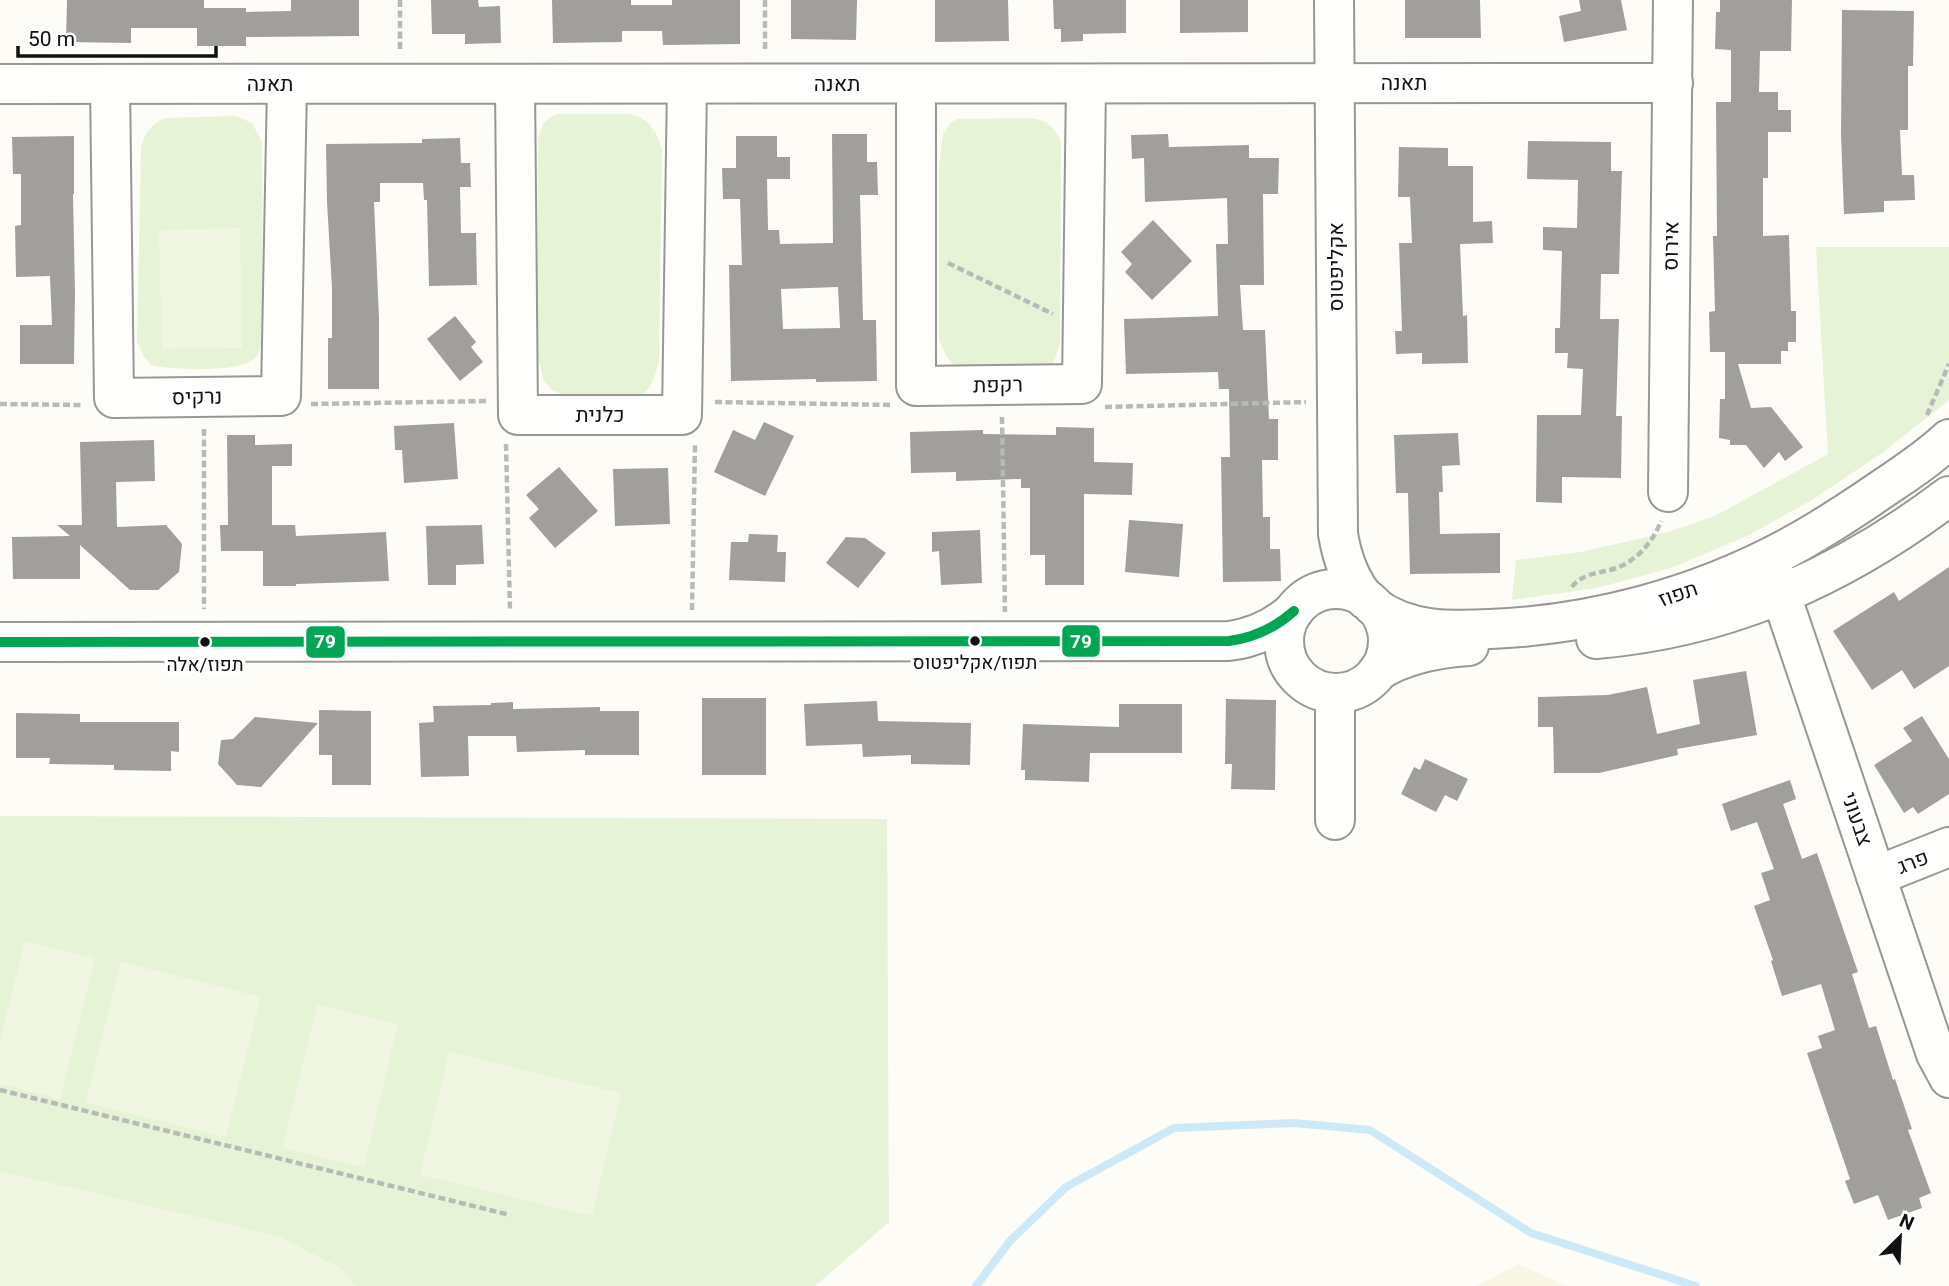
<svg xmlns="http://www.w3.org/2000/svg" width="1949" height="1286" font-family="Georgia,Heebo,serif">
  <rect width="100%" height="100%" fill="#fdfcf7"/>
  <polygon fill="#f9f7e4" points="1518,1264 1568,1286 1476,1286"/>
  <g fill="#e7f3d7">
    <path d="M557,114H631C650,119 656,132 662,149L659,361C655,375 652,389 639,397L573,400L551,389L544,381L537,352L538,139C541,126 545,119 557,114Z"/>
    <path d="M236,116L252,123L262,142L263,337C261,346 260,355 251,361C236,372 169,370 151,365L144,357L137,342L141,148C145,133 150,125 165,118Z"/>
    <path d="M1029,118C1048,120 1052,125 1061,141L1060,343L1054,362L1048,368L961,370C948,362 945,354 939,340V170L941,147L943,135L950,123L957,119Z"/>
    <polygon points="1816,247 1949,247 1949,400 1882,453 1812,500 1749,535 1671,568 1597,588 1512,600 1516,560 1581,552 1668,532 1715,516 1828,454"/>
    <polygon points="0,816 887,819 889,1222 815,1286 0,1286"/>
  </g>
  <g fill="#f0f6e1">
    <polygon points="240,228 242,348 162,349 159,230"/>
    <polygon points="25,941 95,958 60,1099 0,1084 0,1041"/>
    <polygon points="121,962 261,997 226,1137 86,1102"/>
    <polygon points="317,1005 398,1024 364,1167 282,1148"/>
    <polygon points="449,1052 621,1093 592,1216 420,1175"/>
    <polygon points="0,1171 278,1236 339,1267 356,1286 0,1286"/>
  </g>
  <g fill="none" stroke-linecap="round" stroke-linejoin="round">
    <polyline stroke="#cde8f7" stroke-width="8" points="976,1286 1010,1241 1066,1187 1174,1128 1294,1123 1370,1130 1531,1233 1696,1286"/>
  </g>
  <g fill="#a19f9c" fill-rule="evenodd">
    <polygon points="67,0 204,0 204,8 246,8 246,12 291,11 291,0 359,0 359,36 246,37 246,46 197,46 197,28 131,28 131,43 66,42"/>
    <polygon points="431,0 478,0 479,7 500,6 501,43 465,44 465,34 432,34"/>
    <polygon points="552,0 631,0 631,5 672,5 672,0 740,0 740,44 663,45 662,31 622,31 622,42 553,43"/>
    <polygon points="791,0 857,0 856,40 791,39"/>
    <polygon points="935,0 1008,0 1009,41 935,42"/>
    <polygon points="1053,0 1126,0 1126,33 1083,34 1083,41 1061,42 1061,29 1054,29"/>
    <polygon points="1180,0 1248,0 1248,32 1180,33"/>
    <polygon points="1405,0 1480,0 1481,38 1405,38"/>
    <polygon points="1579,0 1621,0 1627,30 1564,42 1559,16 1581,11"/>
    <polygon points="1720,0 1792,0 1791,51 1760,51 1759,92 1778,92 1778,110 1791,110 1791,132 1768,132 1768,178 1763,178 1763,236 1789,235 1791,311 1796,311 1796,342 1788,342 1788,351 1781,351 1781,364 1738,364 1751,408 1771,407 1803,447 1785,461 1779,452 1764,468 1746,445 1730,445 1730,440 1719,438 1720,399 1725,399 1725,352 1710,352 1709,312 1715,311 1713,236 1717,236 1716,102 1731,102 1731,50 1715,49 1716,12 1720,12"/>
    <polygon points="1842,10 1914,11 1913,66 1908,66 1908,130 1900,130 1902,175 1914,175 1915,200 1884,201 1884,212 1844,214 1841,135"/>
    <path d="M832,134H867V162H877L878,195H860L863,320H876L877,381L816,382V379L731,381L729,265H742L740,199H723L722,168H736V136H777V157H790V179H767L768,230H779L780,244L833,243ZM838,287L840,328L783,329L781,289Z"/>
    <polygon points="1168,134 1169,147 1249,145 1249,158 1279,158 1278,194 1263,194 1264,285 1240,285 1243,330 1265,330 1269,419 1278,419 1278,460 1262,460 1263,517 1270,517 1270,549 1280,549 1281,581 1223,582 1221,457 1230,457 1229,389 1219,389 1218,372 1126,374 1124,319 1218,316 1216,244 1228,244 1227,198 1145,202 1144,158 1132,159 1131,135"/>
    <polygon points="74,136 74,194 73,194 75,292 74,364 20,364 20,325 52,325 50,276 16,277 15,226 21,225 21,174 13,174 12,137"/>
    <polygon points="460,138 461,163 470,163 471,187 460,187 461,233 476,233 477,285 429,286 427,200 424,200 423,183 380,183 380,202 374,202 379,319 379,389 328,389 328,338 332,338 332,288 327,202 326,144 422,143 422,139"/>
    <polygon points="1528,141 1611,142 1611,171 1622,171 1619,274 1601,274 1600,319 1619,319 1616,416 1622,416 1621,478 1562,477 1562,503 1536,502 1537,415 1581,415 1583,369 1567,368 1568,353 1555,353 1555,328 1560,328 1562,251 1543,250 1543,227 1577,228 1578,180 1527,179"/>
    <polygon points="1399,147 1448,148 1448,166 1473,166 1473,222 1492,221 1493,243 1460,244 1463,316 1467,315 1468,363 1422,364 1422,353 1396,354 1395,331 1402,331 1399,243 1412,243 1410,197 1398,197"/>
    <polygon points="1153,220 1192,261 1152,300 1125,272 1132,264 1121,252"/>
    <polygon points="455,316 476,342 471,347 483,362 460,381 427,339"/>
    <polygon points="764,422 794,436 765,496 714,472 733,430 755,440"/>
    <polygon points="454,423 458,479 404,483 402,450 395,450 394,426"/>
    <polygon points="1056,427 1094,428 1094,462 1133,463 1132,495 1084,494 1084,585 1045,585 1045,555 1030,555 1030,488 1021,488 1021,479 956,481 956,472 911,473 910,432 983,430 983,434 1056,435"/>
    <polygon points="1458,433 1460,465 1442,466 1443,492 1439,492 1440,534 1500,533 1500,573 1410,574 1408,493 1396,493 1394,435"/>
    <polygon points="227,435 255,435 255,445 292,444 292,466 272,466 272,525 295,525 296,536 386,532 389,581 296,584 296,586 263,586 263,551 221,551 220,525 228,525"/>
    <polygon points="154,440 155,481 116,482 117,527 166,525 182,544 179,572 158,590 130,590 80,545 80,579 13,579 12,537 70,536 57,525 82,525 80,442"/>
    <polygon points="559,467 598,511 555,548 529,518 539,509 526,495"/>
    <polygon points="668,468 670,524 615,526 613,469"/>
    <polygon points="1129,520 1183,524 1179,577 1125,572"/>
    <polygon points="482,525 484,564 456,565 456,585 428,585 426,526"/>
    <polygon points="980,530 982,583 941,585 939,551 932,552 932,532"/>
    <polygon points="749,534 778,535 777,552 786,552 785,582 729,580 731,542 748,542"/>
    <polygon points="846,537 865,538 886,553 858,588 826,563"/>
    <polygon points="1949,567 1949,666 1914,689 1902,670 1872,690 1833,631 1894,592 1899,601"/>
    <polygon points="1746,671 1757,735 1677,749 1678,755 1599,773 1554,773 1553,727 1538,727 1538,697 1608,695 1647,687 1657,734 1700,724 1693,680"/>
    <rect x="702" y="698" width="64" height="77"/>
    <polygon points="1226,699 1276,700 1275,790 1231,789 1232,764 1225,764"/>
    <polygon points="877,701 878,721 971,723 970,765 911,764 911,755 863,757 862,744 806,746 804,704"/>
    <polygon points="513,702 513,709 600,707 600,711 639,711 639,755 585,755 585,750 517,752 516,736 468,736 469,776 421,777 419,723 434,722 433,706 491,705 491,703"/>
    <polygon points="1119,704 1182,704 1182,753 1090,753 1089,782 1025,780 1025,770 1021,770 1023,724 1119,727"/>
    <polygon points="319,710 371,711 371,785 332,785 332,755 319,755"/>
    <polygon points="16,713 80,714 80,722 179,722 179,752 171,751 171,771 114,770 114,765 49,764 50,758 16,758"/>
    <polygon points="1922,716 1949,759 1949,794 1918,814 1913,807 1904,813 1874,765 1912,741 1903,728"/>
    <polygon points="255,717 318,723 261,787 237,785 218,764 221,740 233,739"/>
    <polygon points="1425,759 1468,779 1457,801 1445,795 1436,812 1401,794 1414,767 1420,770"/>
    <polygon points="1790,780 1796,799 1783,804 1802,859 1817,853 1858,972 1852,974 1869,1028 1876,1026 1893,1080 1895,1079 1912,1129 1908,1130 1931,1193 1919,1198 1922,1208 1888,1220 1878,1195 1854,1204 1845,1181 1850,1179 1807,1053 1822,1048 1818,1036 1835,1030 1821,984 1782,996 1771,961 1773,960 1754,906 1770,900 1761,873 1774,869 1757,822 1731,831 1722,804"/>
  </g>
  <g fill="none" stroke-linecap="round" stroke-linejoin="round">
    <g stroke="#979795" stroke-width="42">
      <g id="minor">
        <path d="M1334,0L1338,534C1342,558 1350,581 1366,600"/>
        <polyline points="0,84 1673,83"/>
        <polyline points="110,84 114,398 281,396 287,84"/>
        <polyline points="515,84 518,415 682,415 687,84"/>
        <polyline points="916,84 916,386 1082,384 1086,84"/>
        <polyline points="1668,492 1673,0"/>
        <polyline points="1773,571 1936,1054 1949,1078"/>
        <circle cx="1336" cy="641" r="52"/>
        <path d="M1373,606C1408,632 1449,631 1490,629C1592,625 1696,597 1786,549C1816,533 1844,515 1872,496C1898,478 1926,461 1949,439"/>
        <path d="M1596,639C1729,628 1843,576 1949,496"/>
        <path d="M0,642L1229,641C1253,638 1276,627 1294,611"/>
        <path d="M1378,671C1405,654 1438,648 1469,646"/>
        <polyline points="1335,820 1335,693"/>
        <polyline points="1876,876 1949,847"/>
      </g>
    </g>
    <g stroke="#b9b9b8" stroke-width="4.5" stroke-dasharray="7 3.5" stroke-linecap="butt">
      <polyline points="400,0 400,52"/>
      <polyline points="765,0 765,52"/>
      <polyline points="948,263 1053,314"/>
      <polyline points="715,402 891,405"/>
      <polyline points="0,404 83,405"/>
      <polyline points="311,404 488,401"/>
      <polyline points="1105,407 1306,402"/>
      <polyline points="1927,415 1949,364"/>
      <polyline points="1002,417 1005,612"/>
      <polyline points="204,429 204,609"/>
      <polyline points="506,444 510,610"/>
      <path d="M1572,587C1582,573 1601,573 1617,568C1638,559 1653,542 1661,521"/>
      <polyline points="692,610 695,443"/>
      <polyline points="0,1090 510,1215"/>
    </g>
    <use href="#minor" stroke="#fffffe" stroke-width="38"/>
    <g stroke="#fff" stroke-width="16">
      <path id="bus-1" d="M0,642L1229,641C1253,638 1276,627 1294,611"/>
    </g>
    <use href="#bus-1" stroke="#00a651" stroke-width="10"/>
  </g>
  <g fill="#111" stroke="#fff" stroke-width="2.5">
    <circle cx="975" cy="641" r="6"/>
    <circle cx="205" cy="642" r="6"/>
  </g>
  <g text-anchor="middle" stroke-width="7" stroke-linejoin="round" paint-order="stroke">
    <g font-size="19" fill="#111" stroke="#fff">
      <text x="975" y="669">תפוז/אקליפטוס</text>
      <text x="205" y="671">תפוז/אלה</text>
    </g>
    <g font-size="21" fill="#111" stroke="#fff">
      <text x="1404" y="90">תאנה</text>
      <text x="270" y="91">תאנה</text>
      <text x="837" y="91">תאנה</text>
      <text transform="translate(1671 246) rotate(-89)" y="7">אירוס</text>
      <text transform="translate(1336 267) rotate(-90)" y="7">אקליפטוס</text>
      <text transform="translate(998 385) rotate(-1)" y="7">רקפת</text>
      <text transform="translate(197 397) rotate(-1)" y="7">נרקיס</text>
      <text x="600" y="422">כלנית</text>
      <text transform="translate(1678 594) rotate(-19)" y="7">תפוז</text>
      <text transform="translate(1857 819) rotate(71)" y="7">צבעוני</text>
      <text transform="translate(1913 862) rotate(-21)" y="7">פרג</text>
    </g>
  </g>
  <g stroke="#fff" stroke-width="2.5">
    <rect x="1061" y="624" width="40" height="34" rx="7" fill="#00a651"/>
    <rect x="305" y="625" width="41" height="34" rx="7" fill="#00a651"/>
  </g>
  <g font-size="19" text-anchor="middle" font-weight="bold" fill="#fff">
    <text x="1081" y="648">79</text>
    <text x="325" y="648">79</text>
  </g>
  <g transform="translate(1900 1237) rotate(24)" stroke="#ffffff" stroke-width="5" paint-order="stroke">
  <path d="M0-5L12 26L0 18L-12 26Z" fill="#111111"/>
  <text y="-10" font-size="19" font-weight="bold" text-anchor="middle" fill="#111111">N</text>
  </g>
  <path d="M18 46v10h198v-10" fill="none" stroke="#111111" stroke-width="3.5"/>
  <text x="28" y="46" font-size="21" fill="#111111" stroke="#ffffff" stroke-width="5" paint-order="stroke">50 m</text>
</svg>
